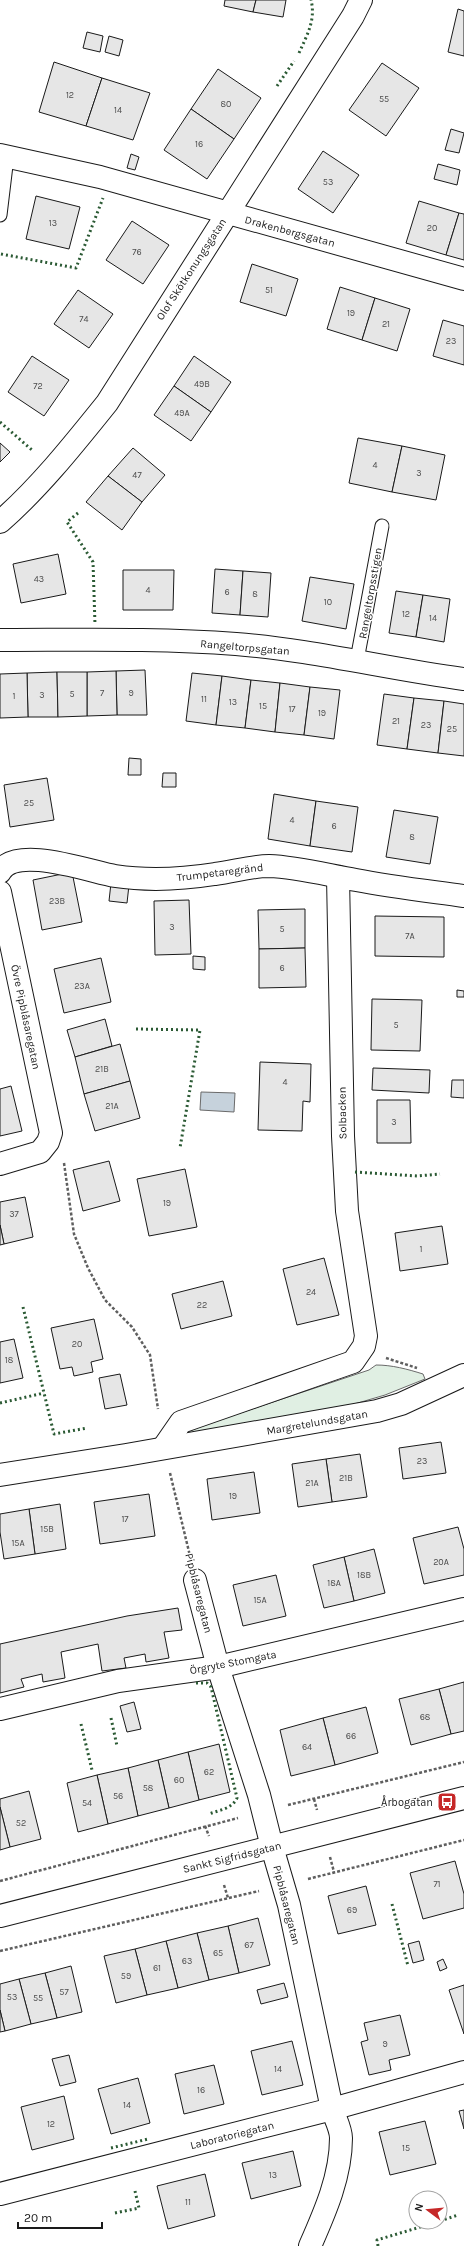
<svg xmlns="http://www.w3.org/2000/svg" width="464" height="2246" font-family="Karla,sans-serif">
  <rect width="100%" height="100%" fill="#fff"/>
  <path fill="#e0efe3" stroke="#6a6a6a" d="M376,1365C392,1365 407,1369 423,1374L425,1379L385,1395L351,1405L179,1436L204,1425L369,1370Z"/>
  <polygon fill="#c6d2dc" stroke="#6a6a6a" points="201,1092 235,1093 234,1112 200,1110"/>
  <g fill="#e6e6e6" stroke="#1a1a1a">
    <polygon points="225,0 256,0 253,12 224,6"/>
    <polygon points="256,0 286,0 283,17 253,12"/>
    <polygon points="458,9 464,11 464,56 448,52"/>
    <polygon points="87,32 103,36 100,52 83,48"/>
    <polygon points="109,36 123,40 119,56 105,52"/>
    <polygon points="54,62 102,78 86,126 39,112"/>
    <polygon points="382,63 419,88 386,136 349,110"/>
    <polygon points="218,69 261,98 234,139 191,109"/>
    <polygon points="102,78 150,93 133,140 86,126"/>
    <polygon points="191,109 234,139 207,179 164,150"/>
    <polygon points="451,129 464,133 459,153 445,150"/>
    <polygon points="323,151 359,175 333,213 298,189"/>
    <polygon points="131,154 139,157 135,170 127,168"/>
    <polygon points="438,164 460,170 457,185 434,179"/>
    <polygon points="36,196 80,207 69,249 26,239"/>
    <polygon points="419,201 459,213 446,255 406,243"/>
    <polygon points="459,213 464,214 464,260 446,255"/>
    <polygon points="132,221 169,245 143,284 106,260"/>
    <polygon points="252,264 298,279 286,316 240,302"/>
    <polygon points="340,287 375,298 362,340 327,329"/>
    <polygon points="78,290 113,314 89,348 54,324"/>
    <polygon points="375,298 410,309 397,351 362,340"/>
    <polygon points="443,320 464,326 464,365 433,356"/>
    <polygon points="32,356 69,380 44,416 8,392"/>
    <polygon points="194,356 231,382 211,412 174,386"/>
    <polygon points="174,386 211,412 191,441 154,415"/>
    <polygon points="358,438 402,446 392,492 349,483"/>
    <polygon points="0,443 10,452 0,462"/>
    <polygon points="402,446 445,455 436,500 392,492"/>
    <polygon points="133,448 165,475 142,502 108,476"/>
    <polygon points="108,476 142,502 122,530 86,502"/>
    <polygon points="58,554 66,594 21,603 13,564"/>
    <polygon points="215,569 243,571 240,615 212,613"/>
    <polygon points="123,570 174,570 173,610 123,610"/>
    <polygon points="243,571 271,573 268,617 240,615"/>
    <polygon points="310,577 354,584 346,629 302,621"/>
    <polygon points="396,591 423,595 416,637 389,633"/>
    <polygon points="423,595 450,599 444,642 416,637"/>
    <polygon points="145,670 147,715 117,715 116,671"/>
    <polygon points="116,671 117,715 87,716 87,672"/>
    <polygon points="57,672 58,717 28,717 27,673"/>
    <polygon points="57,672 87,672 87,716 58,717"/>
    <polygon points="27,673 28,717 0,718 0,674"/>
    <polygon points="192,673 222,676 216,725 186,721"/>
    <polygon points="222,676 251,680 245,728 216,725"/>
    <polygon points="251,680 280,683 275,732 245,728"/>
    <polygon points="280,683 310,687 304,735 275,732"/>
    <polygon points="310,687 340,690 334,739 304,735"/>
    <polygon points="384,694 414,698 407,749 377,745"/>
    <polygon points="414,698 444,701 438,753 407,749"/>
    <polygon points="444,701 464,704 464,756 438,753"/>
    <polygon points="129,758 141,759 141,775 128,775"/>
    <polygon points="163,773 176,773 176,787 162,787"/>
    <polygon points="47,778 54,820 10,827 4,785"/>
    <polygon points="274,794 316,801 310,846 268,839"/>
    <polygon points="316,801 358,807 352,852 310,846"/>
    <polygon points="394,810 438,817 430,864 386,857"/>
    <polygon points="72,872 82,922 42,930 33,880"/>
    <polygon points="111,883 129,885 127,903 109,901"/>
    <polygon points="189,900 191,954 155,955 154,901"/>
    <polygon points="305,909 305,948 259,949 258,910"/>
    <polygon points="375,916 444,917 444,957 375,956"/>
    <polygon points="305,948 306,987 259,988 259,949"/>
    <polygon points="193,956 205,957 205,970 193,969"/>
    <polygon points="101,958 111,1002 64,1013 54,969"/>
    <polygon points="457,990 464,991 464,997 457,997"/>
    <polygon points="372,999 422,1000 420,1051 371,1050"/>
    <polygon points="105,1019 112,1046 75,1057 67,1030"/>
    <polygon points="120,1044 130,1081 84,1094 75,1057"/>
    <polygon points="260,1062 311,1064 310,1102 303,1101 302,1131 258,1130"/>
    <polygon points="373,1068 430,1070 429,1093 372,1090"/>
    <polygon points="452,1080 464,1080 464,1098 451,1097"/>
    <polygon points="130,1081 140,1118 95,1131 84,1094"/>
    <polygon points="11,1086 22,1131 0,1136 0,1089"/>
    <polygon points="377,1100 410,1100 411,1143 377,1143"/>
    <polygon points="109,1161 120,1201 83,1211 73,1170"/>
    <polygon points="185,1169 197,1227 149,1236 137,1179"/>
    <polygon points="25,1197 33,1237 4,1244 0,1225 0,1202"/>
    <polygon points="0,1225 4,1244 0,1245"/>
    <polygon points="442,1226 448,1264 400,1271 395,1233"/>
    <polygon points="324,1258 339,1315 297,1325 283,1269"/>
    <polygon points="223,1281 232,1316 181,1329 172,1294"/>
    <polygon points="94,1319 103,1359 91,1362 93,1372 74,1376 72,1367 60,1369 51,1328"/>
    <polygon points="14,1339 23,1378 0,1383 0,1342"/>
    <polygon points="120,1374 127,1405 105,1409 99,1378"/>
    <polygon points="441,1442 446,1473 403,1479 399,1448"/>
    <polygon points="360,1454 367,1497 332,1502 326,1459"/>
    <polygon points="326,1459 332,1502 298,1507 292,1464"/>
    <polygon points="254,1472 260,1513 212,1520 207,1479"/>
    <polygon points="149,1494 155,1536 100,1544 94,1502"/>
    <polygon points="60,1504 66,1549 35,1554 29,1509"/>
    <polygon points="29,1509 35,1554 4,1559 0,1532 0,1514"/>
    <polygon points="458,1527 464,1549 464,1575 424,1584 413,1538"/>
    <polygon points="374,1549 385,1593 354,1601 344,1557"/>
    <polygon points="344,1557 354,1601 324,1608 313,1565"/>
    <polygon points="276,1575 286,1616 243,1626 233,1585"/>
    <polygon points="178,1608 182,1630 164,1632 169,1658 146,1662 145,1654 124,1658 126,1668 102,1671 98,1644 61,1652 65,1678 43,1682 42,1674 21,1679 24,1687 0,1693 0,1644 127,1616"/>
    <polygon points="464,1682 464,1731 451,1734 439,1689"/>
    <polygon points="439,1689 451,1734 411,1745 399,1699"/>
    <polygon points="134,1702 141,1729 127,1732 120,1706"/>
    <polygon points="366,1707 378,1753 335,1765 323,1718"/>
    <polygon points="323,1718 335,1765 291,1776 280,1730"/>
    <polygon points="219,1744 230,1792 199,1800 188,1752"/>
    <polygon points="188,1752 199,1800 169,1808 158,1760"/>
    <polygon points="158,1760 169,1808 138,1816 128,1768"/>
    <polygon points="128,1768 138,1816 108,1824 97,1775"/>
    <polygon points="97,1775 108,1824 78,1832 67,1783"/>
    <polygon points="29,1791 41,1839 10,1847 0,1807 0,1799"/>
    <polygon points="0,1807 10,1847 0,1850"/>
    <polygon points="455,1861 464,1894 464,1908 423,1919 410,1873"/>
    <polygon points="366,1886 376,1925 338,1934 328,1896"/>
    <polygon points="258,1918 270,1965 239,1973 228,1926"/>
    <polygon points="228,1926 239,1973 209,1980 197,1933"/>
    <polygon points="197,1933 209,1980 178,1988 166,1941"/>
    <polygon points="166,1941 178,1988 147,1995 135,1949"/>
    <polygon points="419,1941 424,1960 413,1963 408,1944"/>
    <polygon points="135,1949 147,1995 116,2003 104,1956"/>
    <polygon points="443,1959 447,1968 440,1971 437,1962"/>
    <polygon points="71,1966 82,2012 57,2018 45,1973"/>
    <polygon points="45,1973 57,2018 31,2024 19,1979"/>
    <polygon points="19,1979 31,2024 5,2031 0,2010 0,1984"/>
    <polygon points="284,1983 288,1997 261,2004 257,1990"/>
    <polygon points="464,1985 464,2034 449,1990"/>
    <polygon points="0,2010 5,2031 0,2032"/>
    <polygon points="400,2015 410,2055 389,2060 391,2070 369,2075 361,2042 368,2040 364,2023"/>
    <polygon points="292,2041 303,2085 262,2095 251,2051"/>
    <polygon points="69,2055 76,2082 60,2086 52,2059"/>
    <polygon points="214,2065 224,2104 184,2114 175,2074"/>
    <polygon points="138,2078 150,2123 111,2134 98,2089"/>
    <polygon points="64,2096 74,2139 32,2150 21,2107"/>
    <polygon points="464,2110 464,2129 459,2111"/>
    <polygon points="425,2121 436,2164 390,2175 379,2132"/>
    <polygon points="293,2151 301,2186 251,2199 242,2163"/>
    <polygon points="205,2174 215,2216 168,2229 157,2186"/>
  </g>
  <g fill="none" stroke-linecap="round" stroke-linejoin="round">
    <g stroke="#1a1a1a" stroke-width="15">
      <g id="lane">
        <polyline points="0,215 7,157"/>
        <polyline points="357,660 382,526"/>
      </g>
    </g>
    <g stroke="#1a1a1a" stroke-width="24">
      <g id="street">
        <polyline points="0,155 100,177 464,279"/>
        <path d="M0,522C40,487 74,444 107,403L353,16L361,0"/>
        <path d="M0,640C79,640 158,638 236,644C313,650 388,669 464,679"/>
        <path d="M0,872C15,844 91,872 115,876C148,881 183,879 215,874C233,872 251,866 269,866C298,867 327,875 356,880C392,887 428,891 464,896"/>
        <polyline points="0,892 51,1133 48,1142 40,1152 0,1164"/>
        <polyline points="163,1448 181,1422 353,1362 364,1346 366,1336 347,1211 343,1136 338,877"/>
        <polyline points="0,1475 126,1455 377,1411 401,1404 464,1375"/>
        <path d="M195,1580L218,1667L259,1795L272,1847L289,1905L332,2109C335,2118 341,2129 341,2138C341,2176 325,2212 310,2246"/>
        <polyline points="0,1709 118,1681 218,1667 464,1609"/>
        <polyline points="0,2194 332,2109 464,2072"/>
      </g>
    </g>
    <g stroke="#1a1a1a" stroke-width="24">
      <polyline id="secondary" points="0,1916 464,1798"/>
    </g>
    <g stroke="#5f5f5f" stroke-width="2.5" stroke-dasharray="3 2" stroke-linecap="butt">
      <polyline points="64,1163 74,1234 88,1268 105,1300 132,1327 150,1355 158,1409"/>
      <polyline points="386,1358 417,1368"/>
      <polyline points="170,1473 190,1556"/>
      <polyline points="314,1799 317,1810"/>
      <polyline points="288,1805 464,1762"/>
      <polyline points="205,1826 209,1836"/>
      <polyline points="330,1857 334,1872"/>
      <polyline points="308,1879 464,1840"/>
      <polyline points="0,1881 238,1818"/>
      <polyline points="224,1885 228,1898"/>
      <polyline points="0,1951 259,1891"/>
    </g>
    <use href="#lane" stroke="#fff" stroke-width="13"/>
    <use href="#street" stroke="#fff" stroke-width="22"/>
    <use href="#secondary" stroke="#fff" stroke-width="22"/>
    <g stroke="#2b5a34" stroke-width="3" stroke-dasharray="2 3" stroke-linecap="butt">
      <path d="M299,53C307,35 316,20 311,0"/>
      <polyline points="277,86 294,61"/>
      <polyline points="1,254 76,268 103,198"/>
      <polyline points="0,422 32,450"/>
      <polyline points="78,513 67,522 93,562 95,625"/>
      <polyline points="136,1029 200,1030 180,1148"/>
      <polyline points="355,1172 417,1176 440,1174"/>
      <polyline points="23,1307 54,1434 87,1428"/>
      <polyline points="0,1403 44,1393"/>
      <path d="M196,1683H207L211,1687L237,1798C232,1809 219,1810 209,1814"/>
      <polyline points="111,1718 117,1746"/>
      <polyline points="81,1724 92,1770"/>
      <polyline points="392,1904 408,1966"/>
      <polyline points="111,2148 148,2139"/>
      <polyline points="115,2213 139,2208 135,2191"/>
      <polyline points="440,2221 458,2215"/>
      <polyline points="378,2246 377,2240 437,2222"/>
    </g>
  </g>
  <defs>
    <g id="bus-square" transform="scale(1)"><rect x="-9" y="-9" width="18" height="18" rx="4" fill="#c62828" stroke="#fff"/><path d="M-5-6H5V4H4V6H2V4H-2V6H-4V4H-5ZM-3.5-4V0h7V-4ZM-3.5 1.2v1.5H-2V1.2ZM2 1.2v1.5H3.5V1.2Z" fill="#fff"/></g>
  </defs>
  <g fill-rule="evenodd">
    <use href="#bus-square" x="447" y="1802"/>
  </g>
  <g text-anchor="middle" stroke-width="3" stroke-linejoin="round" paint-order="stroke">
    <g font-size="9" fill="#4d4d4d">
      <text x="70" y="98">12</text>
      <text x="384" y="102">55</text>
      <text x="226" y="107">80</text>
      <text x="118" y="113">14</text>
      <text x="199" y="147">16</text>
      <text x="328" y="185">53</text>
      <text x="53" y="226">13</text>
      <text x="432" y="231">20</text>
      <text x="137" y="255">76</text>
      <text x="269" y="293">51</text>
      <text x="351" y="316">19</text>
      <text x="84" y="322">74</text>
      <text x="386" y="327">21</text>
      <text x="451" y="344">23</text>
      <text x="202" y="387">49B</text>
      <text x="38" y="389">72</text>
      <text x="182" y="416">49A</text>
      <text x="375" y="468">4</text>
      <text x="419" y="476">3</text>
      <text x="137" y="478">47</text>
      <text x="39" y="582">43</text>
      <text x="148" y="593">4</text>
      <text x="227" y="595">6</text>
      <text x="255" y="597">8</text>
      <text x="328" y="605">10</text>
      <text x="406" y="617">12</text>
      <text x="433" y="621">14</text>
      <text x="102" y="696">7</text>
      <text x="131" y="696">9</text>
      <text x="72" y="697">5</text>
      <text x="42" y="698">3</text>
      <text x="14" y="699">1</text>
      <text x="204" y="702">11</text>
      <text x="233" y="705">13</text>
      <text x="263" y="709">15</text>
      <text x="292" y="712">17</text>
      <text x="322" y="716">19</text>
      <text x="396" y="724">21</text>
      <text x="426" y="728">23</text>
      <text x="452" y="732">25</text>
      <text x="29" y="806">25</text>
      <text x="292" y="823">4</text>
      <text x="334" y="829">6</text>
      <text x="412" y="840">8</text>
      <text x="57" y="904">23B</text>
      <text x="172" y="930">3</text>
      <text x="282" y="932">5</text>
      <text x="410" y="939">7A</text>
      <text x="282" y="971">6</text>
      <text x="82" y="989">23A</text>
      <text x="396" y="1028">5</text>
      <text x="102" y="1072">21B</text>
      <text x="285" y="1085">4</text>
      <text x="112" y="1109">21A</text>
      <text x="394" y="1125">3</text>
      <text x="167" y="1206">19</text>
      <text x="14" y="1217">37</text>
      <text x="421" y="1252">1</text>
      <text x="311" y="1295">24</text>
      <text x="202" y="1308">22</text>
      <text x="77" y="1347">20</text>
      <text x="9" y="1363">18</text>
      <text x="422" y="1464">23</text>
      <text x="346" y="1481">21B</text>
      <text x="312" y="1486">21A</text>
      <text x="233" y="1499">19</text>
      <text x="125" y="1522">17</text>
      <text x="47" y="1532">15B</text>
      <text x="18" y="1546">15A</text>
      <text x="441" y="1565">20A</text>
      <text x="364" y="1578">18B</text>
      <text x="334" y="1586">18A</text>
      <text x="260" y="1603">15A</text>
      <text x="425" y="1720">68</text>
      <text x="351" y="1739">66</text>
      <text x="307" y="1750">64</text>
      <text x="209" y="1775">62</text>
      <text x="179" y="1783">60</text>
      <text x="148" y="1791">58</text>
      <text x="118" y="1799">56</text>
      <text x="87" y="1806">54</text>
      <text x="21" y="1826">52</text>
      <text x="437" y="1887">71</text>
      <text x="352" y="1913">69</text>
      <text x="249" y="1948">67</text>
      <text x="218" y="1956">65</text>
      <text x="187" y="1964">63</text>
      <text x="157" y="1971">61</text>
      <text x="126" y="1979">59</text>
      <text x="64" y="1995">57</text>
      <text x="12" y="2000">53</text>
      <text x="38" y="2001">55</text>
      <text x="385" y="2047">9</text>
      <text x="278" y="2072">14</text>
      <text x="201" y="2093">16</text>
      <text x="127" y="2108">14</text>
      <text x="51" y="2127">12</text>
      <text x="406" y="2151">15</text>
      <text x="273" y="2178">13</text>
      <text x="188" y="2205">11</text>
    </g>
    <g font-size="11" fill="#1a1a1a" stroke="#fff">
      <text transform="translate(290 231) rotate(15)" y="4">Drakenbergsgatan</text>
      <text transform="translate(191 269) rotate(-57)" y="4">Olof Skötkonungsgatan</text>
      <text transform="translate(370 593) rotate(-80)" y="4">Rangeltorpsstigen</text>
      <text transform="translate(245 647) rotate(5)" y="4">Rangeltorpsgatan</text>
      <text transform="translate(220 872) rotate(-7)" y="4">Trumpetaregränd</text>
      <text transform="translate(26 1017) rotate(78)" y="4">Övre Pipblåsaregatan</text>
      <text transform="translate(342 1113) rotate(-91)" y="4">Solbacken</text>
      <text transform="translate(317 1422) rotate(-10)" y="4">Margretelundsgatan</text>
      <text transform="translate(199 1593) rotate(76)" y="4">Pipblåsaregatan</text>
      <text transform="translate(233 1662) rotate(-11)" y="4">Örgryte Stomgata</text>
      <text transform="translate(232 1857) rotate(-14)" y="4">Sankt Sigfridsgatan</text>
      <text transform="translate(287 1905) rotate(76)" y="4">Pipblåsaregatan</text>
      <text transform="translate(232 2135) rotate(-14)" y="4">Laboratoriegatan</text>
    </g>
    <g font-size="11" fill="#1a1a1a" stroke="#fff" text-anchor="end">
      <text x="433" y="1806">Årbogatan</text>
    </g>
  </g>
  <g transform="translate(428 2210) rotate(286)"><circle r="19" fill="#ffffff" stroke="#a3a3a3"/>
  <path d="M0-3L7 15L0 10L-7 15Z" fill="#c62828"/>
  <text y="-6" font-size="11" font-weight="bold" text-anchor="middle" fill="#1a1a1a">N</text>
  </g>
  <path d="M18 2222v6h84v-6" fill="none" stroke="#1a1a1a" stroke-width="2"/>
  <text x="24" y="2222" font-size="12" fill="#1a1a1a" stroke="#ffffff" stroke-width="3" paint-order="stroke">20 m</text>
</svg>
